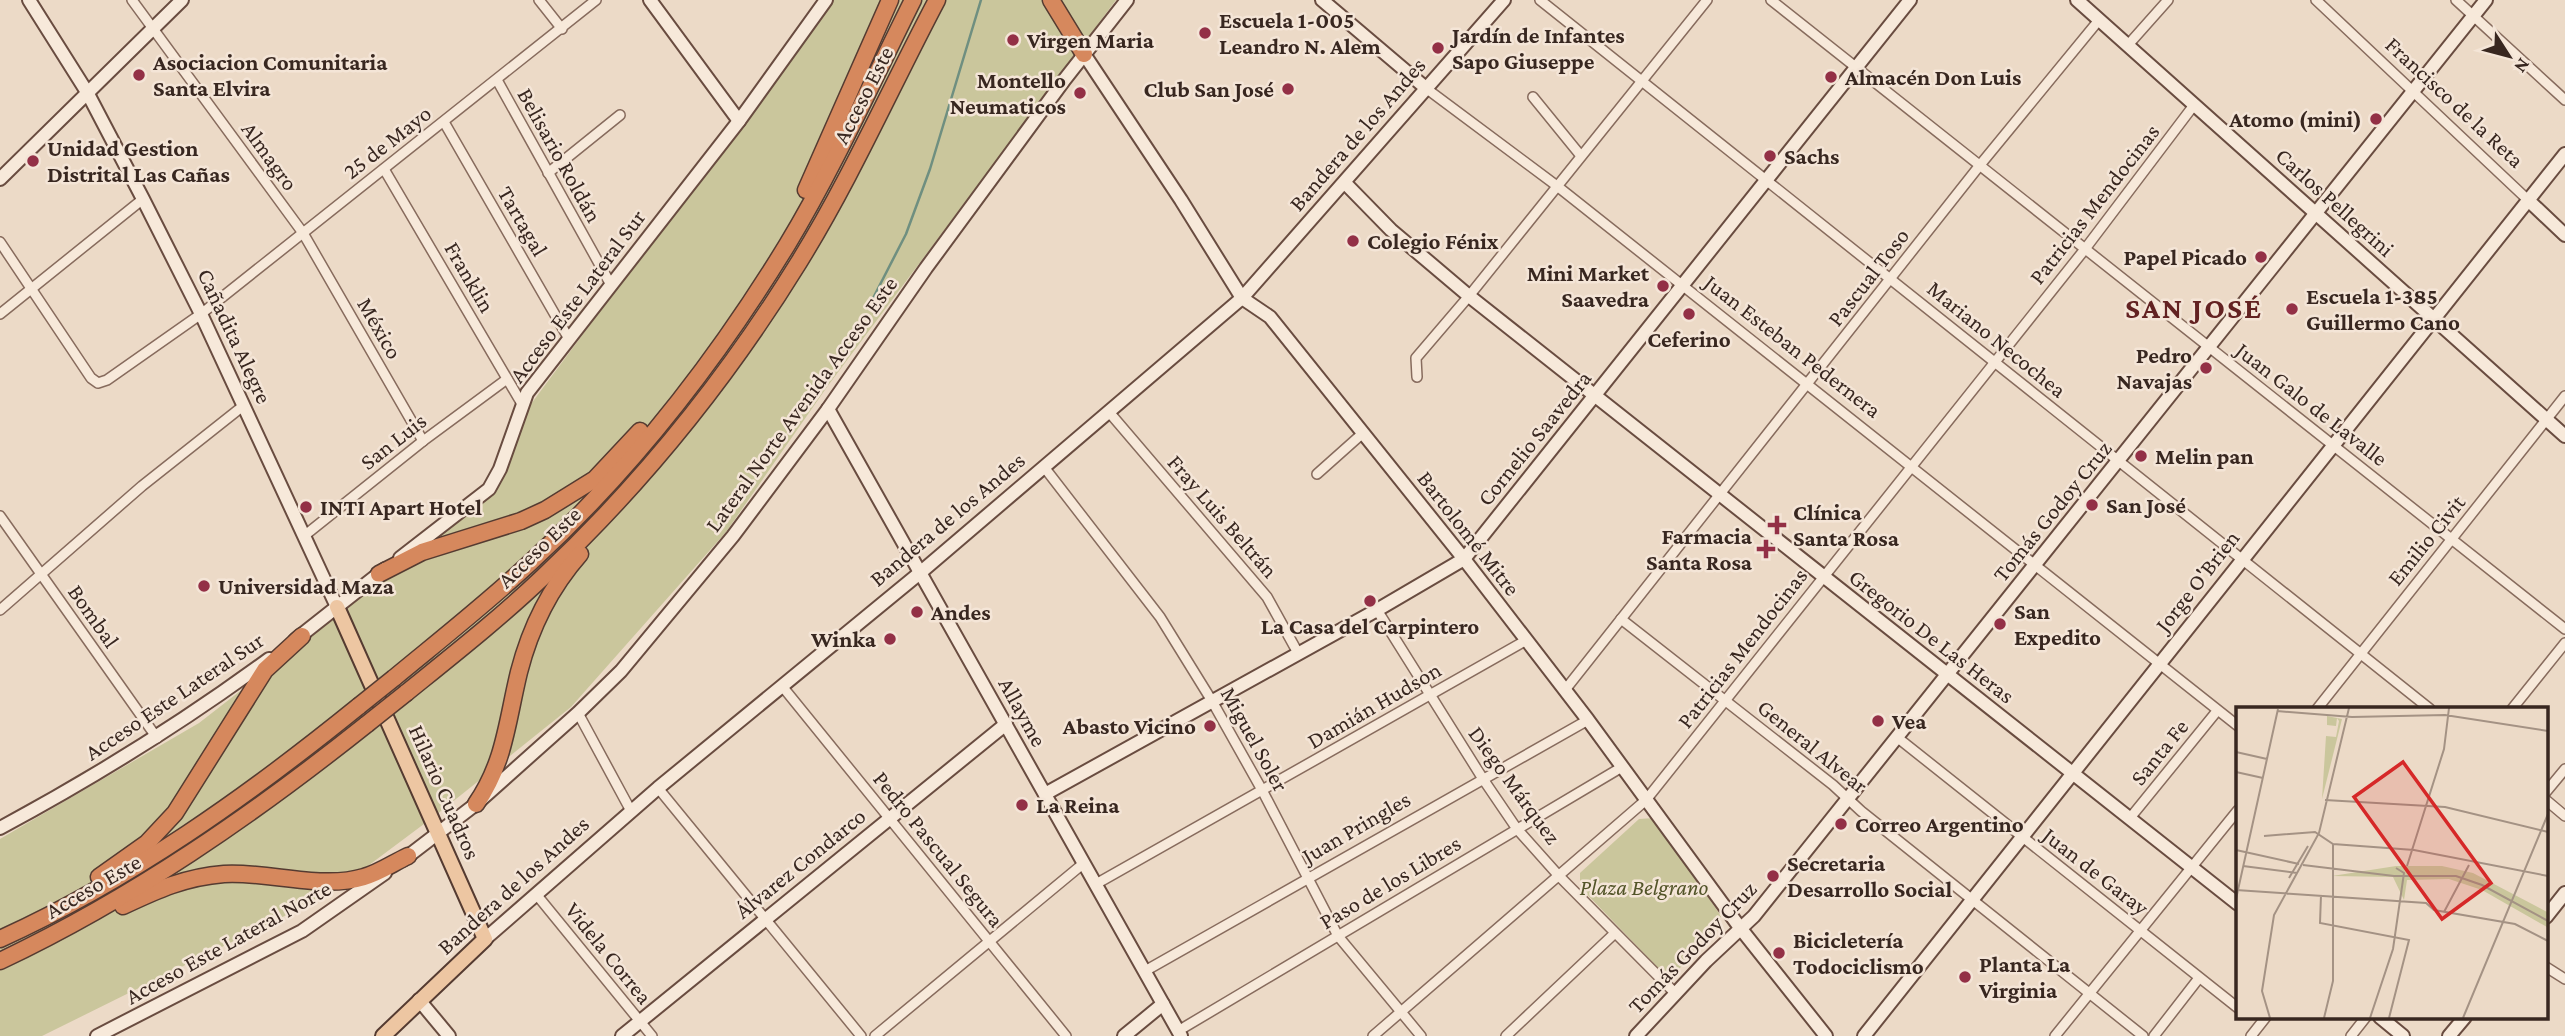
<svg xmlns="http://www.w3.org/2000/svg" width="2565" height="1036" font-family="'Crimson Pro',serif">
  <rect width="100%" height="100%" fill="#ecdac7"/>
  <g fill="#cac69c">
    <polygon points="832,0 1116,0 827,387 726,532 571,707 436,815 333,892 42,1036 0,1036 0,839 199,723 486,500 505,471 528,408"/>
    <polygon points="1654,818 1721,916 1720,928 1675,973 1662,972 1580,887 1580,873 1639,819"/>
  </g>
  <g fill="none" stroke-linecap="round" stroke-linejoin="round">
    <polyline stroke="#6f8f80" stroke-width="2.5" points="868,308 906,234 930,169 981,0"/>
    <g stroke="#876b5d" stroke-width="12">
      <g id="street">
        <polyline points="132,0 303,233 423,441"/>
        <polyline points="539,0 562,29"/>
        <polyline points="1540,0 2430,709"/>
        <polyline points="1771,0 2565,629"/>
        <polyline points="2316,0 2528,200"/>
        <polyline points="2456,0 2565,100"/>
        <polyline points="2128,45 2168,0"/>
        <polyline points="497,80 611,285"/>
        <polyline points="1427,89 1557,186 2238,726"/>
        <polyline points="1533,97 1581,156"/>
        <polyline points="444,122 569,339"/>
        <polyline points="384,169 522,404"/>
        <polyline points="548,173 620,115"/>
        <polyline points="0,242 91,378 98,383 107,380 201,314 596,0"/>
        <polyline points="0,314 143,199"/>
        <polyline points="1417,377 1416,358 1469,296 1707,0"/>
        <polyline points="1109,412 1267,597 1298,653"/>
        <polyline points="1044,467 1160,617 1212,701 1262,790 1338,936 1421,1036"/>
        <polyline points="1317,474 1363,433"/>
        <polyline points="0,516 157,738"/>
        <polyline points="304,536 423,441 507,379"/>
        <polyline points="0,610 142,486 243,406"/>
        <polyline points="1377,610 1483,779 1517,829 1559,876 1675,993"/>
        <polyline points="1621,619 1833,785 1861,811 2143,1036"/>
        <polyline points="782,686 1066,1036"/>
        <polyline points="1565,690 1980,165 2099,20"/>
        <polyline points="2317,709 2565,396"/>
        <polyline points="2512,709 2565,643"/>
        <polyline points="578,713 631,811"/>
        <polyline points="1898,738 2238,1008"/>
        <polyline points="658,788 861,1036"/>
        <polyline points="2546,792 2565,769"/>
        <polyline points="2546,800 2565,816"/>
        <polyline points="2130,818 2217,711"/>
        <polyline points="1096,884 1525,641"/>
        <polyline points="536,894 652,1036"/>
        <polyline points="2546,967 2565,979"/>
        <polyline points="1145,971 1588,720"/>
        <polyline points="1178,1031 1622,767"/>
        <polyline points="875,1036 1084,863"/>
        <polyline points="1373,1036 1646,800 2085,249 2194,105"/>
        <polyline points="1506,1036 1615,933"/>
        <polyline points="2055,1036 2238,810"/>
        <polyline points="2154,1036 2199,978"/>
        <polyline points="2251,1036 2266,1017"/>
        <polyline points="2351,1036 2366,1017"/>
      </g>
    </g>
    <g stroke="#694c40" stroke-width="16">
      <g id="secondary">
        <polyline points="29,0 87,92 143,199 201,314 337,607"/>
        <polyline points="650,0 739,121"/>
        <polyline points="1322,0 1427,89"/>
        <polyline points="2077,0 2565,436"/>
        <polyline points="1084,54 1181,200 1242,298 1270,317 1464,559 1588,720 1741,929 1826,1036"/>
        <polyline points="0,179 182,0"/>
        <polyline points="1345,183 1391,230 1469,296 2238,904"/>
        <polyline points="2528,200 2565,235"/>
        <polyline points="828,409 1181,1036"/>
        <polyline points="400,558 489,489 500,469 527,393 739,121 826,0"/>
        <polyline points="295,640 385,569"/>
        <polyline points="1045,794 1377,610 1464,559 1910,0"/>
        <path d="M0,828C95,777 182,723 269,659"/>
        <polyline points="403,860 476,804 578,713 621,671 733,536 828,409 926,268 1065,79 1127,0"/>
        <polyline points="2546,917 2565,893"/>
        <polyline points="485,939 658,788 921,572 1242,298 1504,0"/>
        <polyline points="419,1000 449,1036"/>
        <polyline points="2380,1017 2403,1036"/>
        <polyline points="97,1036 302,931 385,873"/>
        <polyline points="622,1036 1006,724"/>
        <polyline points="1124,1036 1163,1004"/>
        <polyline points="1636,1036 1706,961 1754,916 2486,0"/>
        <polyline points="1864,1036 2565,154"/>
        <polyline points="2449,1036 2465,1017"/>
      </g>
    </g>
    <g stroke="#553b31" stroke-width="18">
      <polyline id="primary" points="337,607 485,939 383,1036"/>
    </g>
    <g stroke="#553b31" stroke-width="19">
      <g id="highway">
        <polyline points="1051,0 1084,54"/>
        <polyline points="806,190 890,0"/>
        <polyline points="379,574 422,552 521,521 545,510 595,479 640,431"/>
        <path d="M394,678C440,640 487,603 531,562C631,470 716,361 787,245C834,167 872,82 913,0"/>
        <path d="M406,693C453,655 500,618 543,577C642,484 728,377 799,262C851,178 891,87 937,0"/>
        <path d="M476,804C505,762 507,721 519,672C530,629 550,588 580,554"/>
        <polyline points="99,877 147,843 175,813 265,670 302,636"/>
        <path d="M123,906C157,890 185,877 224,874C268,871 321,890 364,877C379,873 393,863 408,856"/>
        <path d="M0,939C130,880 248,796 359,706"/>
        <path d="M0,961C133,898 253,815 367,724"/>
      </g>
    </g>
    <use href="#street" stroke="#f7e9da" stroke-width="9"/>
    <use href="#secondary" stroke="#f7e9da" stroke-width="12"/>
    <use href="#primary" stroke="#edc6a2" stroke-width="14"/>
    <use href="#highway" stroke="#d6885d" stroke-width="16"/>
    <g stroke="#553b31" stroke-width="19" stroke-linecap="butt">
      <g id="highway-bridge">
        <polyline points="359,706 394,678"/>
        <polyline points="367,724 406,693"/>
      </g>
    </g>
    <use href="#highway-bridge" stroke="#d6885d" stroke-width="16"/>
  </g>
  <g fill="#933046" stroke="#f4e5d7" stroke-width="2.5">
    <circle cx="1205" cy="33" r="7"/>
    <circle cx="1013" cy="40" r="7"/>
    <circle cx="1438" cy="48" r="7"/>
    <circle cx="139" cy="75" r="7"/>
    <circle cx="1831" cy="77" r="7"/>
    <circle cx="1288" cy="89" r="7"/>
    <circle cx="1080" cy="93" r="7"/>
    <circle cx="2376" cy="119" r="7"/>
    <circle cx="1770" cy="156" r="7"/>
    <circle cx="33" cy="161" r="7"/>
    <circle cx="1353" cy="241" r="7"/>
    <circle cx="2261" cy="257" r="7"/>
    <circle cx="1663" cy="286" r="7"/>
    <circle cx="2292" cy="309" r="7"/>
    <circle cx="1689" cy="314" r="7"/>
    <circle cx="2206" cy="368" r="7"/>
    <circle cx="2141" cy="456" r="7"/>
    <circle cx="2092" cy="505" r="7"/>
    <circle cx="306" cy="507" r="7"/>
    <path d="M1773.5 514.5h7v7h7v7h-7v7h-7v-7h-7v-7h7z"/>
    <path d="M1762.5 538.5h7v7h7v7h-7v7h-7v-7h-7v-7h7z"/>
    <circle cx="204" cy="586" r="7"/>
    <circle cx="1370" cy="601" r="7"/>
    <circle cx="917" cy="612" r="7"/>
    <circle cx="2000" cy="624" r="7"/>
    <circle cx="890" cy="639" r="7"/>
    <circle cx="1878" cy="721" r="7"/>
    <circle cx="1210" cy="726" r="7"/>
    <circle cx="1022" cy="805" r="7"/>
    <circle cx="1841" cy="824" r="7"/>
    <circle cx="1773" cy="876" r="7"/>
    <circle cx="1779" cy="953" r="7"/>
    <circle cx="1965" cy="977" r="7"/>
  </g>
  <g text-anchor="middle" stroke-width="5" stroke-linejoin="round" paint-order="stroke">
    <g font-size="23" font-weight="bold" fill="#382720" stroke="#f4e5d7" text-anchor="start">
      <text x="1219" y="28">Escuela 1-005<tspan x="1219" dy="26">Leandro N. Alem</tspan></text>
      <text x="1452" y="43">Jardín de Infantes<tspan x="1452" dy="26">Sapo Giuseppe</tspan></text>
      <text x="1027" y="48">Virgen Maria</text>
      <text x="153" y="70">Asociacion Comunitaria<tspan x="153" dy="26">Santa Elvira</tspan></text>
      <text x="1845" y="85">Almacén Don Luis</text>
      <text x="1066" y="88" text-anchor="end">Montello<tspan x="1066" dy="26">Neumaticos</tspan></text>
      <text x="1274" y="97" text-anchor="end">Club San José</text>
      <text x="2362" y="127" text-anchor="end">Atomo (mini)</text>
      <text x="47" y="156">Unidad Gestion<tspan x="47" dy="26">Distrital Las Cañas</tspan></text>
      <text x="1784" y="164">Sachs</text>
      <text x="1367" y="249">Colegio Fénix</text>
      <text x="2247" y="265" text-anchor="end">Papel Picado</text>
      <text x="1649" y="281" text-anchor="end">Mini Market<tspan x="1649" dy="26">Saavedra</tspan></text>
      <text x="2306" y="304">Escuela 1-385<tspan x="2306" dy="26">Guillermo Cano</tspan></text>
      <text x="1689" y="347" text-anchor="middle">Ceferino</text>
      <text x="2192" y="363" text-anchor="end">Pedro<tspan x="2192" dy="26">Navajas</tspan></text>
      <text x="2155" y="464">Melin pan</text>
      <text x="2106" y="513">San José</text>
      <text x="320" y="515">INTI Apart Hotel</text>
      <text x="1793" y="520">Clínica<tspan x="1793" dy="26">Santa Rosa</tspan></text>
      <text x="1752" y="544" text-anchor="end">Farmacia<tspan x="1752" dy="26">Santa Rosa</tspan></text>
      <text x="218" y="594">Universidad Maza</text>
      <text x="2014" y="619">San<tspan x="2014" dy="26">Expedito</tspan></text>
      <text x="931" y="620">Andes</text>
      <text x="1370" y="634" text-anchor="middle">La Casa del Carpintero</text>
      <text x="876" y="647" text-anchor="end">Winka</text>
      <text x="1892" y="729">Vea</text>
      <text x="1196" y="734" text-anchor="end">Abasto Vicino</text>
      <text x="1036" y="813">La Reina</text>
      <text x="1855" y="832">Correo Argentino</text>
      <text x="1787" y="871">Secretaria<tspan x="1787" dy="26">Desarrollo Social</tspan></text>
      <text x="1793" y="948">Bicicletería<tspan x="1793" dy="26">Todociclismo</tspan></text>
      <text x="1979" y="972">Planta La<tspan x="1979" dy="26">Virginia</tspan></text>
    </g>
    <g font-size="23" fill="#382720" stroke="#f4e5d7">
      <text transform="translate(863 95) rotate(-63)" y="8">Acceso Este</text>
      <text transform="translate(2455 102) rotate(43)" y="8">Francisco de la Reta</text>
      <text transform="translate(1357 134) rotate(-49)" y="8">Bandera de los Andes</text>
      <text transform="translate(387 142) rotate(-38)" y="8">25 de Mayo</text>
      <text transform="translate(560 155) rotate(61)" y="8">Belisario Roldán</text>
      <text transform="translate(270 156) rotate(54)" y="8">Almagro</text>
      <text transform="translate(2335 202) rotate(42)" y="8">Carlos Pellegrini</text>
      <text transform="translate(2094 204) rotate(-52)" y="8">Patricias Mendocinas</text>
      <text transform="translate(523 221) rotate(60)" y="8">Tartagal</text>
      <text transform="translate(470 277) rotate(60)" y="8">Franklin</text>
      <text transform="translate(1868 277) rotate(-52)" y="8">Pascual Toso</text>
      <text transform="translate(577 296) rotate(-53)" y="8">Acceso Este Lateral Sur</text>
      <text transform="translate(380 328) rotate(60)" y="8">México</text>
      <text transform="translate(235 336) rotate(65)" y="8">Cañadita Alegre</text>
      <text transform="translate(1997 339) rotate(39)" y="8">Mariano Necochea</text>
      <text transform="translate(1793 346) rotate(38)" y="8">Juan Esteban Pedernera</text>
      <text transform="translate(801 404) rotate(-54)" y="8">Lateral Norte Avenida Acceso Este</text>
      <text transform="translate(2312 404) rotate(38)" y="8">Juan Galo de Lavalle</text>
      <text transform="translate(1534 438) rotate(-51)" y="8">Cornelio Saavedra</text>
      <text transform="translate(393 441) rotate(-38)" y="8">San Luis</text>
      <text transform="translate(2052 511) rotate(-51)" y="8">Tomás Godoy Cruz</text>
      <text transform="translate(1223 516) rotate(49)" y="8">Fray Luis Beltrán</text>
      <text transform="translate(947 519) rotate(-40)" y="8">Bandera de los Andes</text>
      <text transform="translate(1469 533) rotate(52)" y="8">Bartolomé Mitre</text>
      <text transform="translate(2426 540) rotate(-51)" y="8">Emilio Civit</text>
      <text transform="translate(539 547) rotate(-44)" y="8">Acceso Este</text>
      <text transform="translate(2197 581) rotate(-52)" y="8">Jorge O'Brien</text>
      <text transform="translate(94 616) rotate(55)" y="8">Bombal</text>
      <text transform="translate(1932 636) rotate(38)" y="8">Gregorio De Las Heras</text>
      <text transform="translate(1742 648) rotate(-52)" y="8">Patricias Mendocinas</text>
      <text transform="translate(174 696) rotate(-34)" y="8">Acceso Este Lateral Sur</text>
      <text transform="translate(1374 705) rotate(-30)" y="8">Damián Hudson</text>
      <text transform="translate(1023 712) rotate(61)" y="8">Allayme</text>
      <text transform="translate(1255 739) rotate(61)" y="8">Miguel Soler</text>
      <text transform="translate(1813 746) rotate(39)" y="8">General Alvear</text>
      <text transform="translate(2159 752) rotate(-51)" y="8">Santa Fe</text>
      <text transform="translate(1515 785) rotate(54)" y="8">Diego Márquez</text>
      <text transform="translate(445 792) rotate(66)" y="8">Hilario Cuadros</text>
      <text transform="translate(1356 827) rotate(-30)" y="8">Juan Pringles</text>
      <text transform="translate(939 849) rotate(51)" y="8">Pedro Pascual Segura</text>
      <text transform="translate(800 863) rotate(-39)" y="8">Álvarez Condarco</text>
      <text transform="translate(2096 871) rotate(38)" y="8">Juan de Garay</text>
      <text transform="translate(1390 882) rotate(-31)" y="8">Paso de los Libres</text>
      <text transform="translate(513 885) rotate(-42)" y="8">Bandera de los Andes</text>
      <text transform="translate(93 886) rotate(-30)" y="8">Acceso Este</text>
      <text transform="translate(228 942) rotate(-29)" y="8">Acceso Este Lateral Norte</text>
      <text transform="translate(1692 947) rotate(-46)" y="8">Tomás Godoy Cruz</text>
      <text transform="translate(609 953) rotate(51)" y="8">Videla Correa</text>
    </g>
    <g font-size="23" font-style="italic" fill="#525428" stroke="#f4e5d7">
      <text x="1644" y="895">Plaza Belgrano</text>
    </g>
    <g font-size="30" font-weight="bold" letter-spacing="2" fill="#632222" stroke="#f4e5d7">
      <text x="2194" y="318">SAN JOSÉ</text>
    </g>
  </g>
  <g transform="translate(2236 707)">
    <rect width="312" height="312" fill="#ecdac7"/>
    <path d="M91,9L106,12L86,92L90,29L100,30L103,14L101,11L100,19L91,18ZM160,159H206L237,166L311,205V220L246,183L213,172L171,173L168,193L157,170L96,169Z" fill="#cac69c"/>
    <path fill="none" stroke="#a49284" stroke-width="2" d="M41,4L116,10L209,8L312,24M0,45L31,52M0,65L27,71M89,93L209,100L312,125M28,129L79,125L97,137L178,143L312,169M0,143L63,157M67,158L158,169H220L246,178L312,214M7,159L61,166M171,159L208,42L213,1M53,171L72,139M0,183L190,196L198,203L279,217L312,234M85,188L84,216L173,233L153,311M0,192L42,2M208,205L233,158M34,311L26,284L38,208L83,126L113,1M88,311L97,274V137M134,311L157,242L168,166L160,161M227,311L312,107"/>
    <path fill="#d62828" fill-opacity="0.15" stroke="#d62828" stroke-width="3.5" d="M167,55L255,176L206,212L118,90Z"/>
    <rect width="312" height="312" fill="none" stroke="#382720" stroke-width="3.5"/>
  </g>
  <g transform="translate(2509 56) rotate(126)" stroke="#f4e5d7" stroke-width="5" paint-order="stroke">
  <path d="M0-5L12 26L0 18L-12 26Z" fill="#382720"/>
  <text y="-10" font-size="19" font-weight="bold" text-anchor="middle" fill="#382720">N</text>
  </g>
</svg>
